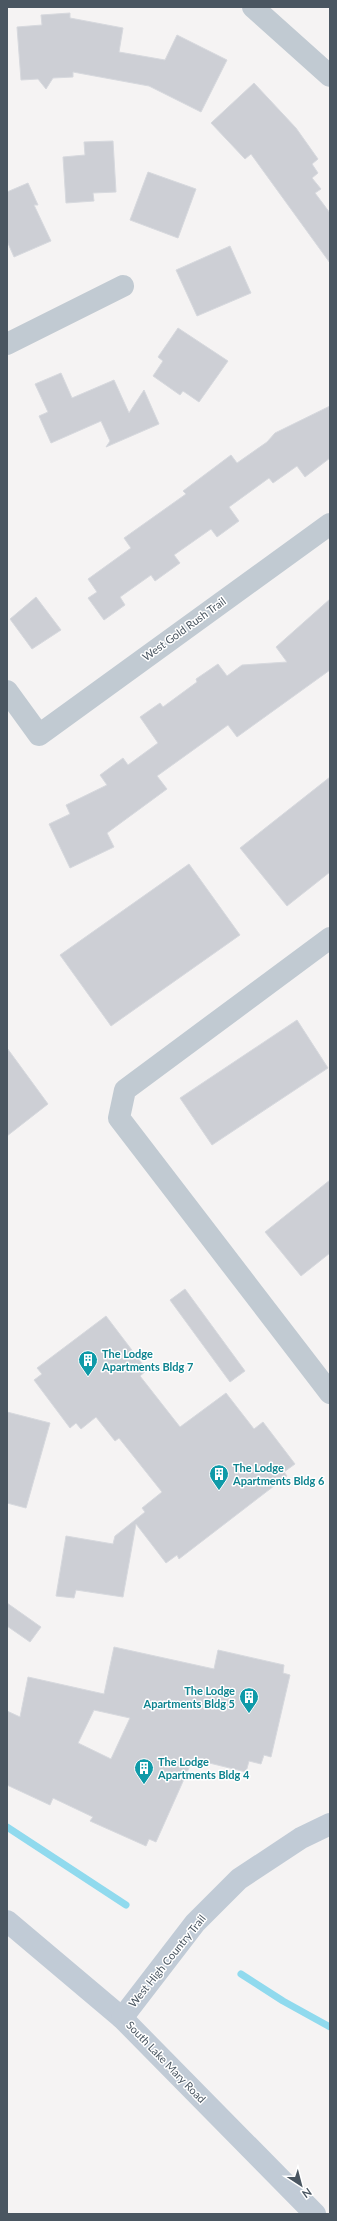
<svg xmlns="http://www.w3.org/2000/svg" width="337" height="2221" font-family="Lato,sans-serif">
  <rect width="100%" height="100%" fill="#f5f3f3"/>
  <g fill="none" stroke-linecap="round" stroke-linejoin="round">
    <g stroke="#90daee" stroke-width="7">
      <polyline points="7,1827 126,1905"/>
      <polyline points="241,1974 283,2001 330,2027"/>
    </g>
  </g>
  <g fill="#cdcfd5" stroke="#d7d9de" fill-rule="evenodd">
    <polygon points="70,13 70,18 123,28 119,52 165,60 177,35 227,60 201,112 149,86 73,72 73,77 53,78 46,89 38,79 21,80 17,27 42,25 41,15"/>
    <polygon points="254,83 296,128 318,159 312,164 318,173 312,178 321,189 315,193 330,213 330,263 251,154 245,159 211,123"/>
    <polygon points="113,141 116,192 93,193 94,201 66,203 63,157 85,155 84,142"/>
    <polygon points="148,172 196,189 178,238 130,220"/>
    <polygon points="28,183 38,205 34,205 51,241 14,257 7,241 7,192"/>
    <polygon points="230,246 251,293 197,316 176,270"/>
    <polygon points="178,328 228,361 199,402 183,391 180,395 153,376 163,361 158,357"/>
    <polygon points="61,373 72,398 114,380 129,413 144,390 159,424 106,447 110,441 101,421 51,443 39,416 48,412 35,384"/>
    <polygon points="330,406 330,458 305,477 297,466 273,483 269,478 229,507 239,521 217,537 211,529 174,555 180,563 155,581 151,575 120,597 125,605 104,620 88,598 97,592 88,579 131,548 124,538 186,494 183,491 231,455 237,463 267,442 275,433"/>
    <polygon points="36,597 61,630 32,649 10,619"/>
    <polygon points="330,599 330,670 237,737 228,725 157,776 167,789 107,833 114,847 70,868 49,824 70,814 66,805 107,785 100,775 123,758 128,765 158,743 140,717 160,703 163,707 197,682 196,679 218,664 227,676 242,665 287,662 276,647"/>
    <polygon points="330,777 330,872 287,906 240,848"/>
    <polygon points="189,864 240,935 111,1026 60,955"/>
    <polygon points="297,1020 328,1068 212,1145 180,1098"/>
    <polygon points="7,1048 48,1104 7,1136"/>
    <polygon points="330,1180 330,1253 301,1276 265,1232"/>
    <polygon points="185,1289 245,1371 230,1382 170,1300"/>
    <polygon points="106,1316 147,1370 140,1376 180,1427 226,1393 254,1429 263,1422 295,1464 284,1472 287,1476 179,1559 177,1555 166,1563 136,1524 123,1597 76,1590 74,1598 56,1596 66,1536 113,1544 115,1536 145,1512 142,1508 162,1492 119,1438 115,1441 96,1417 81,1429 76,1423 70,1428 34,1380 42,1374 37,1368"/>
    <polygon points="7,1412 50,1423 26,1508 7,1503"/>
    <polygon points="7,1603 41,1627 30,1642 7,1626"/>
    <path d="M114,1647L214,1669L218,1650L284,1665L283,1673L290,1675L271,1757L264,1755L261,1764L249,1761L246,1772L193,1759L156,1842L149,1839L146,1846L90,1821L93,1817L53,1798L50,1805L7,1785V1711L20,1717L28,1677L104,1694ZM94,1710L130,1718L111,1759L78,1743Z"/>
  </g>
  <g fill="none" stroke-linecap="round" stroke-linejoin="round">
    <g stroke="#c1cad2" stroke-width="22">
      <polyline points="253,7 330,76"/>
      <polyline points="7,344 123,286"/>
      <polyline points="7,691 39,735 330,524"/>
      <polyline points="330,938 125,1090 119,1118 330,1393"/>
    </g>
    <g stroke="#c1cbd6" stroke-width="22">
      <polyline points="7,1921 122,2018 315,2214"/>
      <polyline points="122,2018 195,1923 239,1879 301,1838 330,1824"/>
    </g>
  </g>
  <defs>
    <g id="building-pin" transform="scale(1)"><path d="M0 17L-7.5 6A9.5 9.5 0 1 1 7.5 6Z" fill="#0f9aa8" stroke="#fff"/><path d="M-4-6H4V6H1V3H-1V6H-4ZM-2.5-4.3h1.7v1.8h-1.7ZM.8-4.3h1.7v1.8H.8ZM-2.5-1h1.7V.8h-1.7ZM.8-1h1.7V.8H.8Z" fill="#fff"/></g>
  </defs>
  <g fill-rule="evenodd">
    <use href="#building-pin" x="88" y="1360"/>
    <use href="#building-pin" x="219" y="1474"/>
    <use href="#building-pin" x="249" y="1697"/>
    <use href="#building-pin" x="144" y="1768"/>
  </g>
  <g text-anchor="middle" stroke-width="3" stroke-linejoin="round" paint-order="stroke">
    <g font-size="11" fill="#4a5661" stroke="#fff">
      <text transform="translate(184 629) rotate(-36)" y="4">West Gold Rush Trail</text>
      <text transform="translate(167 1961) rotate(-51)" y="4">West High Country Trail</text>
      <text transform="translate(166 2062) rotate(46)" y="4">South Lake Mary Road</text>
    </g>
    <g font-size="11" font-weight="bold" fill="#0d838f" stroke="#fff" text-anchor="start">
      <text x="102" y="1358">The Lodge<tspan x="102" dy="13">Apartments Bldg 7</tspan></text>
      <text x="233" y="1472">The Lodge<tspan x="233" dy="13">Apartments Bldg 6</tspan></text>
      <text x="235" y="1695" text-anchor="end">The Lodge<tspan x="235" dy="13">Apartments Bldg 5</tspan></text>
      <text x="158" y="1766">The Lodge<tspan x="158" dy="13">Apartments Bldg 4</tspan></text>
    </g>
  </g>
  <rect width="337" height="2221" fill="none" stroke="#4a5661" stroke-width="16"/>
  <g transform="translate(301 2185) rotate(144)" stroke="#ffffff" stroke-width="3" paint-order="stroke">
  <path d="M0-3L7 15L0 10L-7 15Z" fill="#4a5661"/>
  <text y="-6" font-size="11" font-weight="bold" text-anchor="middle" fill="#4a5661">N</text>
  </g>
</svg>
